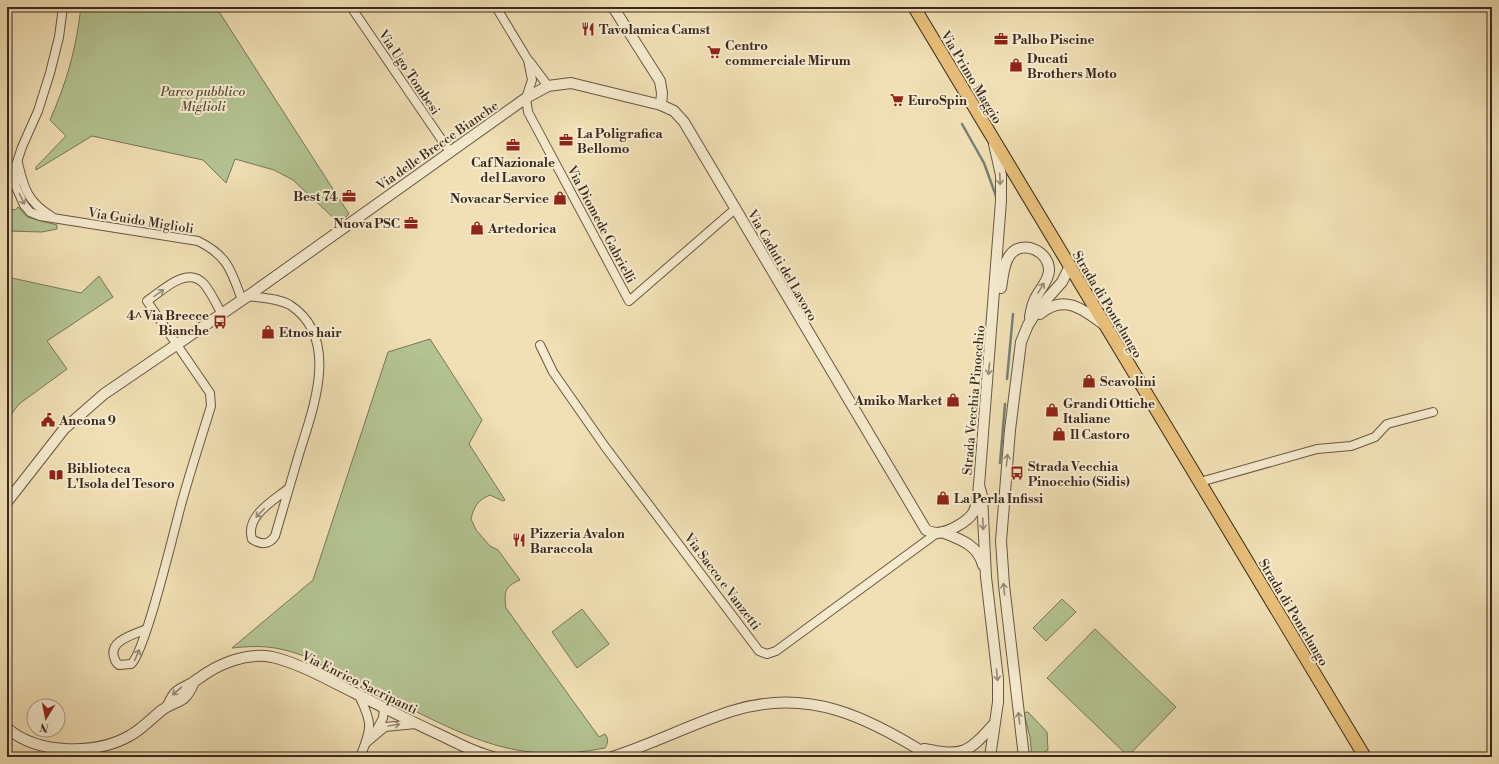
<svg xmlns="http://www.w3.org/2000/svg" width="1499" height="764" font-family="'Libre Bodoni',serif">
  <rect width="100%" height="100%" fill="#f1e0b5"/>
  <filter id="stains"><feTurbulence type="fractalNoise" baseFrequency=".005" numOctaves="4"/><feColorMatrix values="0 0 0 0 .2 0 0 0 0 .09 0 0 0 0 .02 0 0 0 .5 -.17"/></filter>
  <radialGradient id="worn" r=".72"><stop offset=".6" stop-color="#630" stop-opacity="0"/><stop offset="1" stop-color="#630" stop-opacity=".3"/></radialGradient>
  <g fill="#b4c392" stroke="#777658">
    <path d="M81,7H216L349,214L339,223L293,180L274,170L235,159L226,183L203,160L92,136L36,170V167L66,136L50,120C67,81 76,50 81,7Z"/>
    <polygon points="7,206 9,209 15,210 18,207 27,217 57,225 57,229 42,232 7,231"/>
    <polygon points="99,276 113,297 47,341 67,369 19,404 7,420 7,277 81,293"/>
    <path d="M430,339L482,420L469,444L505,500L503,501L490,495C478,500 474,506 471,519L476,530L490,546L498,550L520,580C504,587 504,592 506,608L599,737L605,734C609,739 608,743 605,748C526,764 479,743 411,709C375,691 339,674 304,656C276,646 261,645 232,648L313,580L388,352Z"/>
    <polygon points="1062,599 1076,612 1046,641 1033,628"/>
    <polygon points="582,609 609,644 577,668 552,632"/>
    <polygon points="1095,629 1176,707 1128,756 1047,678"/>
    <polygon points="1026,712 1028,712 1047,732 1048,750 1036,757 1032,757 1030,737 1024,714"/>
  </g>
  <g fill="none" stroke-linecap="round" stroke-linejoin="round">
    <g stroke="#748177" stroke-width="2.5">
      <polyline points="962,124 984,163 996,196"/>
      <polyline points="1007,379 1013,314"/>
      <polyline points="1000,463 1005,404"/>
    </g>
    <g stroke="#685644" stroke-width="10">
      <g id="minor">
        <path d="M63,7L59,37L50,73L38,111L22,147L14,171L16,187L24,205L30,212L40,216L198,241C228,256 231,270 242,300"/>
        <polyline points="351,7 450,152"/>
        <polyline points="496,7 528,60 532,80 526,98 528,112 629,301 735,209"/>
        <polyline points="530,62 548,86"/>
        <path d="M18,163C24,189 28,202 51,216"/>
        <path d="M248,296C262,298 278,298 290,305C341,338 313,409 299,454C291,482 283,509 275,536C269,545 261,545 252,539C245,516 273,501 289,488"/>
        <polyline points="540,345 553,372 606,448 759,651 767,654 776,651 937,533"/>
        <polyline points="1200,482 1317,449 1351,446 1375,437 1387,424 1433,412"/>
        <path d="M146,629C134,635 109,640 114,657C115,661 116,663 119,665L131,664C145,653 174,531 181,505C190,472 201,439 211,406L210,393L147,301C162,291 187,265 204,284C211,292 216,304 222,314"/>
        <path d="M358,694C373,723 372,728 360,757"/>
        <polyline points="375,733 383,718 384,708"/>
        <polyline points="366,743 385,727 416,724"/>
      </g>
    </g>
    <g stroke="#685644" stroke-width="12">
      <g id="tertiary">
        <polyline points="613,7 660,81 662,93 661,105"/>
        <path d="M1001,288C1003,278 1003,264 1010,255C1022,239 1050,251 1049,271C1048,282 1039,290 1035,299C1032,304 1031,311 1030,317"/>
        <path d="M1040,314C1063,294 1082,308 1103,324"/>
        <path d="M7,502L64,429L104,394L248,296L526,98L548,86L571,83L661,105L674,111L684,122L926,530C930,532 934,533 938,533C949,532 967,522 973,513C978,505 978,494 979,485"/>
        <path d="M942,532C960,539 978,545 983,565"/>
        <path d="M168,706C177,684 183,691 198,679C218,664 246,652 272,657C294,662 314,672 333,682C367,699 400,716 434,732C454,741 472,752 493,757"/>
        <path d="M7,728C38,755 97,755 131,735C142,729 152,718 162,710C177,699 184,705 193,684"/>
        <path d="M924,749C963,757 968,753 994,724"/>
        <path d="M612,757C653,744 691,724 732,711C808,687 868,717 931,757"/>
        <polyline points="990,757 998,702 998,679 986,577 982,496 979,485 1001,201 1001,175 994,144"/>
        <polyline points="1024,757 1004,585 1001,541 1010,430 1021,342 1028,325 1038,309 1062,282 1070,266"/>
      </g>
    </g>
    <g stroke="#3a281e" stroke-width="14">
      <polyline id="primary" points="914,7 1365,757"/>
    </g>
    <use href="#minor" stroke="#f6ebcf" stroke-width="8"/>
    <use href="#tertiary" stroke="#f6ebcf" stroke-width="10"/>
    <use href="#primary" stroke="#e8c07a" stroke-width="12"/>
  </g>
  <defs><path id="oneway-shaft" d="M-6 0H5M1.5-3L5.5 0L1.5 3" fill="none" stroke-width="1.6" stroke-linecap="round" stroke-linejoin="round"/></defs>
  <g stroke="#988a76">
    <use href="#oneway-shaft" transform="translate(1000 179) rotate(87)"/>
    <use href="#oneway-shaft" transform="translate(22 199) rotate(64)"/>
    <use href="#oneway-shaft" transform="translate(1041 288) rotate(-58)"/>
    <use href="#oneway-shaft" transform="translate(159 293) rotate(-35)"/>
    <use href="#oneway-shaft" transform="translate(989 369) rotate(95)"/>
    <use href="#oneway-shaft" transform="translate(1007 460) rotate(-84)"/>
    <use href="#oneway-shaft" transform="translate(260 513) rotate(134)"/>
    <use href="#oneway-shaft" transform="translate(983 524) rotate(88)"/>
    <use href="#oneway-shaft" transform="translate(1004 589) rotate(-96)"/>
    <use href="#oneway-shaft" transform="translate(137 655) rotate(-66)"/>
    <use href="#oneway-shaft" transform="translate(997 675) rotate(85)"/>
    <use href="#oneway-shaft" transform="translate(177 691) rotate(139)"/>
    <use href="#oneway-shaft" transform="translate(1019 718) rotate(-97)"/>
    <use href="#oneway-shaft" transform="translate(394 725) rotate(-9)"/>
  </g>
  <defs>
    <g id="restaurant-bare" transform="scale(1.08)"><path d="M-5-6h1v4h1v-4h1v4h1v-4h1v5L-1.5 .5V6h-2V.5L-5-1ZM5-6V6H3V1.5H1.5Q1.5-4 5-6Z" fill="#8f2418" stroke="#f6ebcf" stroke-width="2.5" paint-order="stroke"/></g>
    <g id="office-bare" transform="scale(1.08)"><path d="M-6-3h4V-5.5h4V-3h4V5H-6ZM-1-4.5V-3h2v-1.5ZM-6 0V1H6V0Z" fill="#8f2418" stroke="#f6ebcf" stroke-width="2.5" paint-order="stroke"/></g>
    <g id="supermarket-bare" transform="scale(1.08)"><path d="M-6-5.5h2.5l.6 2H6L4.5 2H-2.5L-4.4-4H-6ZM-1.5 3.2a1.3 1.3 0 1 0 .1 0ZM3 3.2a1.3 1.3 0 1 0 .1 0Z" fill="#8f2418" stroke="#f6ebcf" stroke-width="2.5" paint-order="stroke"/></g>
    <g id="shop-bare" transform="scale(1.08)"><path d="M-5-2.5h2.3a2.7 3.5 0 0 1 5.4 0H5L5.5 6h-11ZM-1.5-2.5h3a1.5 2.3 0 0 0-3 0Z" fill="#8f2418" stroke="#f6ebcf" stroke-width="2.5" paint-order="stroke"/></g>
    <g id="bus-bare" transform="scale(1.08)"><path d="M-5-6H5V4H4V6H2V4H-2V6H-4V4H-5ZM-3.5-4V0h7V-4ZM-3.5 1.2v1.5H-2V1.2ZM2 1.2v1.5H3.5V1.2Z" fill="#8f2418" stroke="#f6ebcf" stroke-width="2.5" paint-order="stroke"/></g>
    <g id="civic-bare" transform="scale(1.08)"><path d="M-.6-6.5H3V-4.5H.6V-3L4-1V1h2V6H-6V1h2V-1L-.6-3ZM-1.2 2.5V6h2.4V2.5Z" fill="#8f2418" stroke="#f6ebcf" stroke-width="2.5" paint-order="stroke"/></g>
    <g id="library-bare" transform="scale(1.08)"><path d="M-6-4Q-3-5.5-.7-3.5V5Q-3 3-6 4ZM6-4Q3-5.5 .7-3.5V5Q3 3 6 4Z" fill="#8f2418" stroke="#f6ebcf" stroke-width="2.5" paint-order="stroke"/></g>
  </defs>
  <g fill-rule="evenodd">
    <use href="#restaurant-bare" x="588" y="29"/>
    <use href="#office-bare" x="1001" y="39"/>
    <use href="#supermarket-bare" x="714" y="52"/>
    <use href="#shop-bare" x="1016" y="65"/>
    <use href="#supermarket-bare" x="897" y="100"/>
    <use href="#office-bare" x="566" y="140"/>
    <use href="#office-bare" x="513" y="145"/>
    <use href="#office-bare" x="349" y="196"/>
    <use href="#shop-bare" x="560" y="198"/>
    <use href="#office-bare" x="411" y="223"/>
    <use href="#shop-bare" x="477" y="228"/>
    <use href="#bus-bare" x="220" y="322"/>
    <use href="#shop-bare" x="268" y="332"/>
    <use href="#shop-bare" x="1089" y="381"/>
    <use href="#shop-bare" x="953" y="400"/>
    <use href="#shop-bare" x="1052" y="410"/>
    <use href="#civic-bare" x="48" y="420"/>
    <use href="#shop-bare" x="1059" y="434"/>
    <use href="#bus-bare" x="1017" y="473"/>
    <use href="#library-bare" x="56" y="475"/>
    <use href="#shop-bare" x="943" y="498"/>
    <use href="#restaurant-bare" x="519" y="540"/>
  </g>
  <g text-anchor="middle" stroke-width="4" stroke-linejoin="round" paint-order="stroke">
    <g font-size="13" font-weight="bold" fill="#3a281e" stroke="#f6ebcf" text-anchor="start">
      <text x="599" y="34">Tavolamica Camst</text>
      <text x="1012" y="44">Palbo Piscine</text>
      <text x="725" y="50">Centro<tspan x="725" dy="15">commerciale Mirum</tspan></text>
      <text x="1027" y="63">Ducati<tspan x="1027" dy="15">Brothers Moto</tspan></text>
      <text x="908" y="105">EuroSpin</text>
      <text x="577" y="138">La Poligrafica<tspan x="577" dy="15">Bellomo</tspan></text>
      <text x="513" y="167" text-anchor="middle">Caf Nazionale<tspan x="513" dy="15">del Lavoro</tspan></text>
      <text x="338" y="201" text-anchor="end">Best 74</text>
      <text x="549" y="203" text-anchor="end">Novacar Service</text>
      <text x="400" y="228" text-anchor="end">Nuova PSC</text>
      <text x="488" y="233">Artedorica</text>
      <text x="209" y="320" text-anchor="end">4^ Via Brecce<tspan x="209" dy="15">Bianche</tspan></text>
      <text x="279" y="337">Etnos hair</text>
      <text x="1100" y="386">Scavolini</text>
      <text x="942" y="405" text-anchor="end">Amiko Market</text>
      <text x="1063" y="408">Grandi Ottiche<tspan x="1063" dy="15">Italiane</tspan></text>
      <text x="59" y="425">Ancona 9</text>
      <text x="1070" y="439">Il Castoro</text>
      <text x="1028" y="471">Strada Vecchia<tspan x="1028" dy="15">Pinocchio (Sidis)</tspan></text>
      <text x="67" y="473">Biblioteca<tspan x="67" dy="15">L'Isola del Tesoro</tspan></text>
      <text x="954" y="503">La Perla Infissi</text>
      <text x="530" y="538">Pizzeria Avalon<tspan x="530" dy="15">Baraccola</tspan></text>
    </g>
    <g font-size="13" fill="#3a281e" stroke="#f6ebcf">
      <text transform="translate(410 72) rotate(56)" y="5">Via Ugo Tombesi</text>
      <text transform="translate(972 77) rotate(59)" y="5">Via Primo Maggio</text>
      <text transform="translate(437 145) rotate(-35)" y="5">Via delle Brecce Bianche</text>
      <text transform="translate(141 220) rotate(9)" y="5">Via Guido Miglioli</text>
      <text transform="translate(602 224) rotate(62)" y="5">Via Diomede Gabrielli</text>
      <text transform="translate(783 265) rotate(60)" y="5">Via Caduti del Lavoro</text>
      <text transform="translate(1108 304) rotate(59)" y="5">Strada di Pontelungo</text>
      <text transform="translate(973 400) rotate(-85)" y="5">Strada Vecchia Pinocchio</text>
      <text transform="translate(723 581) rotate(53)" y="5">Via Sacco e Vanzetti</text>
      <text transform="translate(1294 612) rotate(59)" y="5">Strada di Pontelungo</text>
      <text transform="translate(360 682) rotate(26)" y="5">Via Enrico Sacripanti</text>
    </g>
    <g font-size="13" font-style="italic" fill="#584f3b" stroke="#f6ebcf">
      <text x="203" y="96">Parco pubblico<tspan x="203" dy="15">Miglioli</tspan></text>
    </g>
  </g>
  <rect width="1499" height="764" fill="none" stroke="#f1e0b5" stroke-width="24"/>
  <rect x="8" y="8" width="1483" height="748" fill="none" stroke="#3a281e" stroke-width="2"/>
  <rect x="12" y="12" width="1475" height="740" fill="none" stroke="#3a281e"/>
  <g transform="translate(46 718) rotate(190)"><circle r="19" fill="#f6ebcf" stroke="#ab9d88"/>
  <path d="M0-3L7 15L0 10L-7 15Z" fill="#8f2418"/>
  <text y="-6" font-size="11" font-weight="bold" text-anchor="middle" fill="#3a281e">N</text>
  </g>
  <rect width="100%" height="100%" filter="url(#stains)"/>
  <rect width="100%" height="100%" fill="url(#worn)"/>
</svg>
